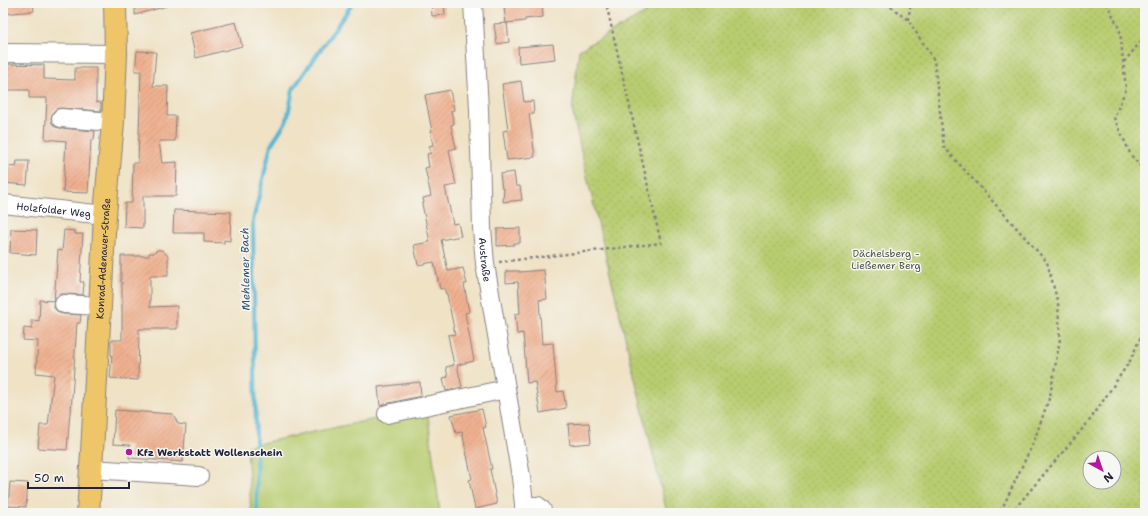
<svg xmlns="http://www.w3.org/2000/svg" width="1148" height="516" font-family="'Shantell Sans',sans-serif">
  <defs>
    <pattern id="park-dots" width="8" height="8" patternUnits="userSpaceOnUse"><rect width="8" height="8" fill="#b8cc6f"/><path d="M2 2h.1M6 6h.1" fill="none" stroke="#9eaf61" stroke-width="1.8" stroke-linecap="round"/></pattern>
    <pattern id="building-hatch" width="6" height="6" patternUnits="userSpaceOnUse"><rect width="6" height="6" fill="#efb190"/><path d="M-1 1l2-2M0 6l6-6M5 7l2-2" fill="none" stroke="#cd987d"/></pattern>
  </defs>
  <rect width="100%" height="100%" fill="#f6f6f2"/>
  <filter id="ink" filterUnits="userSpaceOnUse"><feTurbulence type="fractalNoise" baseFrequency=".025" numOctaves="2"/><feDisplacementMap in="SourceGraphic" scale="8" xChannelSelector="R" yChannelSelector="G"/><feConvolveMatrix kernelMatrix="1 2 1 2 8 2 1 2 1" color-interpolation-filters="sRGB"/></filter>
  <filter id="wash" filterUnits="userSpaceOnUse"><feTurbulence type="fractalNoise" baseFrequency=".012" numOctaves="4" result="noise"/><feDisplacementMap in="SourceGraphic" scale="16" xChannelSelector="R" yChannelSelector="G"/><feGaussianBlur stdDeviation="0.9" result="paint"/><feColorMatrix in="noise" values="0 0 0 0 0 0 0 0 0 0 0 0 0 0 0 0 0 1.4 0 .05"/><feComposite in="paint" operator="in"/></filter>
  <g filter="url(#wash)">
    <rect width="100%" height="100%" fill="#efe2c5"/>
    <polygon fill="#b8cc6f" stroke="#6d7755" points="427,408 440,513 251,513 247,446"/>
    <path fill="url(#park-dots)" stroke="#6d7755" fill-rule="evenodd" d="M643,3H1145V513H667L584,164L572,110L579,50L646,13ZM1090,458H1114V482H1090Z"/>
    <g fill="none" stroke-linecap="round" stroke-linejoin="round">
      <polyline stroke="#54b5d3" stroke-width="4" points="257,513 253,221 271,145 287,120 293,89 353,3"/>
    </g>
    <g id="blocks">
      <g fill="url(#building-hatch)">
        <polygon points="3,3 33,3 34,11 3,14"/>
        <polygon points="135,3 167,3 167,6 135,15"/>
        <polygon points="431,3 444,3 445,15 432,16"/>
        <polygon points="512,3 542,3 543,17 525,19 525,21 506,23 504,7 512,6"/>
        <polygon points="236,22 242,46 196,58 190,33"/>
        <polygon points="507,23 509,42 497,44 494,24"/>
        <polygon points="553,44 555,59 519,63 518,47"/>
        <polygon points="137,51 156,52 153,86 168,86 167,116 176,116 175,141 159,141 162,163 177,162 176,196 143,196 143,228 124,227 125,203 132,203 133,163 138,163 141,71 135,71"/>
        <polygon points="3,64 44,65 44,79 75,80 75,68 96,68 96,102 101,103 101,111 61,108 56,109 53,112 51,118 52,123 55,127 60,128 95,131 94,140 91,140 88,193 63,192 66,141 45,139 47,98 29,98 29,90 3,90"/>
        <polygon points="521,81 524,102 533,101 534,114 529,114 535,157 507,160 503,131 508,130 502,84"/>
        <polygon points="450,90 454,110 451,111 454,124 451,125 456,148 449,150 456,185 445,187 453,224 458,223 461,236 441,240 448,271 463,268 467,284 464,284 469,312 465,313 474,361 457,365 462,387 446,391 443,378 448,377 446,367 454,365 448,335 455,334 447,294 446,294 444,288 440,289 434,262 418,265 414,245 430,242 422,204 424,203 423,198 431,196 425,168 429,167 427,154 431,153 429,146 433,145 430,131 432,131 425,95"/>
        <polygon points="17,161 29,161 27,185 3,183 3,166 16,167"/>
        <polygon points="514,172 516,186 520,186 522,200 503,202 504,188 502,189 500,174"/>
        <polygon points="174,210 231,212 230,241 224,240 224,243 204,242 204,233 173,233"/>
        <polygon points="520,228 520,243 514,243 514,245 497,246 497,229"/>
        <polygon points="11,229 37,230 36,255 10,253"/>
        <polygon points="64,230 75,231 75,234 83,234 80,282 84,282 83,295 65,294 60,294 55,298 54,301 58,250 62,251"/>
        <polygon points="157,250 162,250 168,256 168,276 150,276 150,307 177,306 177,329 139,329 138,380 110,378 112,355 111,355 111,340 122,340 122,282 121,282 121,256 149,256 149,253 154,253"/>
        <polygon points="544,270 547,299 539,300 542,344 553,343 557,392 563,391 566,408 540,413 535,382 527,383 523,333 517,334 515,314 520,313 518,282 506,283 506,271 519,271 519,272"/>
        <polygon points="40,300 54,301 54,308 59,313 63,314 81,315 80,323 77,323 71,412 70,412 67,450 38,448 40,425 48,425 54,375 36,373 38,341 23,340 24,328 32,329 32,320 39,321"/>
        <polygon points="420,382 421,396 385,404 380,406 378,387"/>
        <polygon points="482,409 486,427 483,428 492,469 490,469 497,504 475,509 469,480 472,479 462,432 456,433 451,415"/>
        <polygon points="115,410 173,414 178,424 186,425 183,462 129,458 130,445 113,444"/>
        <polygon points="589,423 591,443 570,445 568,424"/>
        <polygon points="10,482 28,483 26,507 8,506"/>
      </g>
    </g>
  </g>
  <g filter="url(#ink)">
    <use href="#blocks" fill-opacity="0" stroke="#888280" stroke-width="1"/>
    <g fill="none" stroke-linecap="round" stroke-linejoin="round">
      <g stroke="#888280" stroke-width="20">
        <g id="minor">
          <path id="s1" d="M473,3L479,109L482,228L485,264L521,477L525,513"/>
          <polyline points="3,53 116,54"/>
          <polyline points="61,118 113,122"/>
          <path id="s2" d="M3,204L105,215"/>
          <polyline points="64,304 100,306"/>
          <polyline points="387,414 506,389"/>
          <polyline points="91,469 199,476"/>
          <polyline points="524,506 538,506 542,510 542,513"/>
        </g>
      </g>
      <g stroke="#888280" stroke-width="24">
        <g id="major">
          <path id="s3" d="M88,513L92,452L105,215L113,122L116,54L115,3"/>
        </g>
      </g>
      <g stroke="#888280" stroke-width="2.5" stroke-dasharray="3 3" stroke-linecap="butt">
        <polyline points="886,3 908,20 934,60 944,147 1047,262 1058,303 1060,339 1050,396 1034,441 1000,513"/>
        <polyline points="1107,3 1120,31 1126,89 1114,118 1131,155 1145,172"/>
        <polyline points="908,20 911,3"/>
        <polyline points="1124,62 1145,36"/>
        <polyline points="499,262 661,243 606,3"/>
        <polyline points="1011,513 1090,420 1130,361 1145,327"/>
      </g>
      <use href="#minor" stroke="#fff" stroke-width="18"/>
      <use href="#major" stroke="#eec569" stroke-width="22"/>
    </g>
  </g>
  <circle fill="#b5179e" stroke="#f6f6f2" stroke-width="1.5" cx="129" cy="452" r="4"/>
  <g text-anchor="middle" stroke-width="3" stroke-linejoin="round" paint-order="stroke">
    <g font-size="10" fill="#22223b" stroke="#f6f6f2">
      <text dy="4" stroke="none"><textPath href="#s2" startOffset="51">Holzfolder Weg</textPath></text>
      <text dy="4" stroke="none"><textPath href="#s3" startOffset="255">Konrad-Adenauer-Straße</textPath></text>
      <text dy="4" stroke="none"><textPath href="#s1" startOffset="257">Austraße</textPath></text>
    </g>
    <g font-size="10" fill="#4f554b" stroke="#f6f6f2">
      <text x="886" y="257">Dächelsberg -<tspan x="886" dy="12">Ließemer Berg</tspan></text>
    </g>
    <g font-size="10" font-weight="bold" fill="#22223b" stroke="#f6f6f2" text-anchor="start">
      <text x="137" y="456">Kfz Werkstatt Wollenschein</text>
    </g>
    <g font-size="11" font-style="italic" fill="#345570" stroke="#f6f6f2">
      <text transform="translate(245 269) rotate(-91)" y="4">Mehlemer Bach</text>
    </g>
  </g>
  <rect width="1148" height="516" fill="none" stroke="#f6f6f2" stroke-width="16"/>
  <g transform="translate(1102 470) rotate(140)"><circle r="19" fill="#f6f6f2" stroke="#a1a1a9"/>
  <path d="M0-3L7 15L0 10L-7 15Z" fill="#b5179e"/>
  <text y="-6" font-size="11" font-weight="bold" text-anchor="middle" fill="#22223b">N</text>
  </g>
  <path d="M28 482v6h101v-6" fill="none" stroke="#22223b" stroke-width="2"/>
  <text x="34" y="482" font-size="12" fill="#22223b" stroke="#f6f6f2" stroke-width="3" paint-order="stroke">50 m</text>
</svg>
